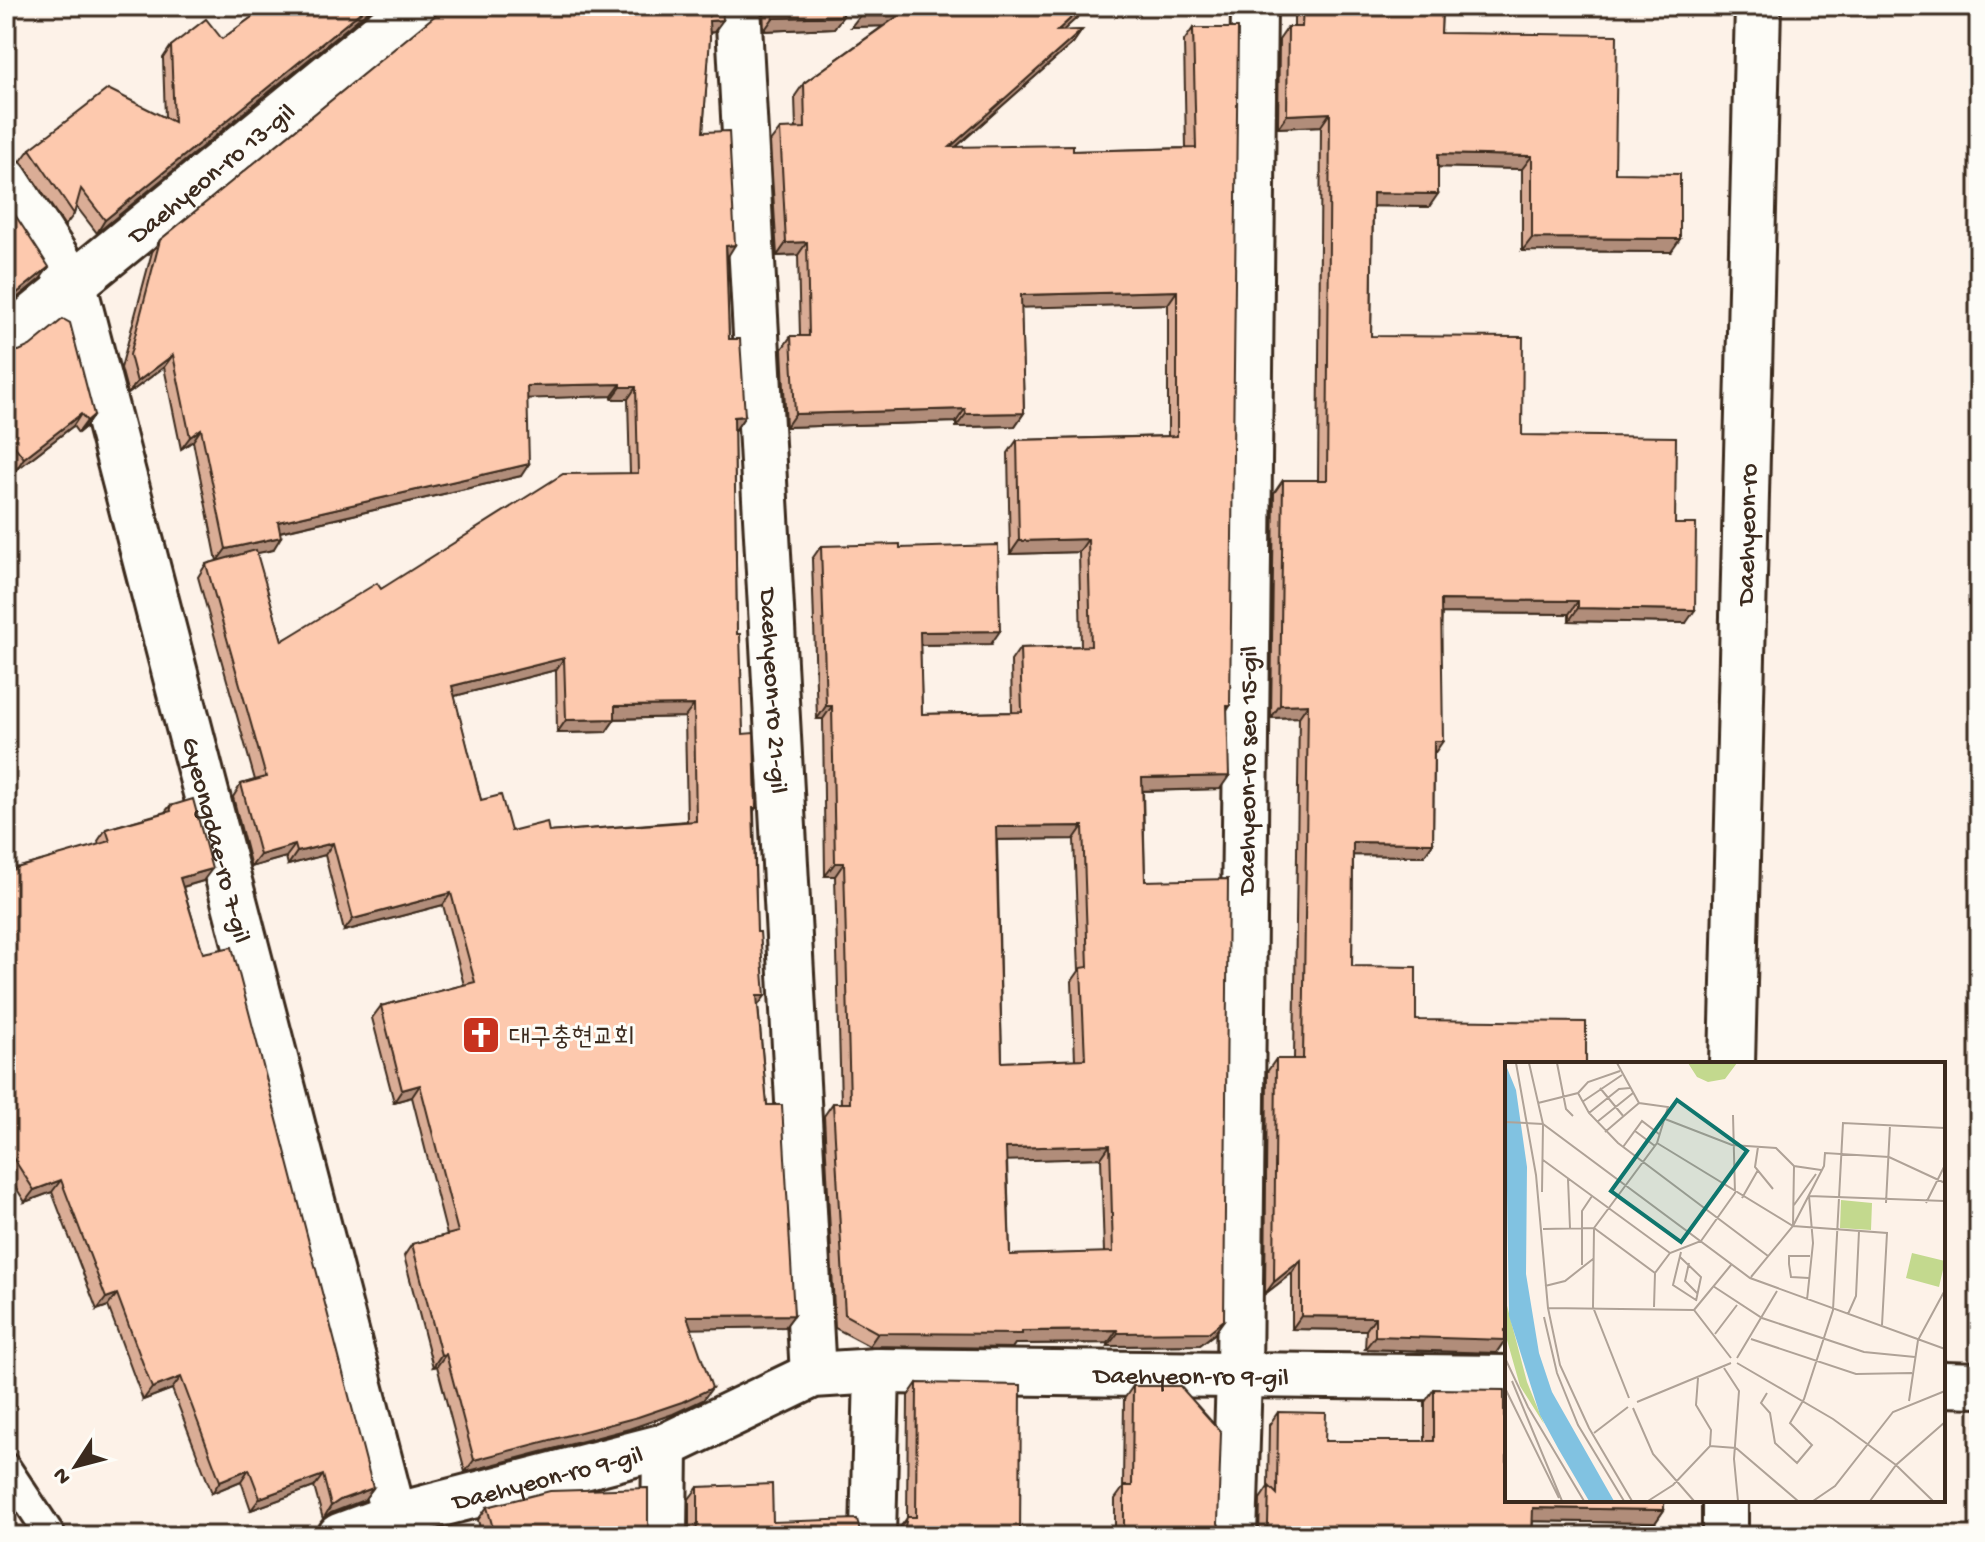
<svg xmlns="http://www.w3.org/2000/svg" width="1985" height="1542" font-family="'Gochi Hand','Poor Story',sans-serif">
  <rect width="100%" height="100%" fill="#fdf2e8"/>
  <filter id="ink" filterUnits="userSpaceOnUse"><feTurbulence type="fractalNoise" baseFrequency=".0125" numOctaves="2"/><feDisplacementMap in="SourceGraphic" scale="16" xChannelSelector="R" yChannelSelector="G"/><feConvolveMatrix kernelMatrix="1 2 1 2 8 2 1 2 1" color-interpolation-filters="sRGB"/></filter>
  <g filter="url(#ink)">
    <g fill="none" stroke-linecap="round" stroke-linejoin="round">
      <g stroke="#3b2a1e" stroke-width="34">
        <polyline id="service" points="6,1468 51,1536"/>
      </g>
      <g stroke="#3b2a1e" stroke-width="50">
        <g id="minor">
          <path id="s1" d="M738,6L813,1375"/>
          <path id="s2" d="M6,180L74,285L394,1516"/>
          <path id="s3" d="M6,339L414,6"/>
          <polyline points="1943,1384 1979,1385"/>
          <path id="s4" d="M340,1536L394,1516L665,1446L813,1375L877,1371L1507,1378"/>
          <polyline points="664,1536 665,1446"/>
          <polyline points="873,1536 877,1371"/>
          <path id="s5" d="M1234,1536L1239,1375L1254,6"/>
        </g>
      </g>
      <g stroke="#3b2a1e" stroke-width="50">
        <g id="secondary">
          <path id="s6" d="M1732,1064L1758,6"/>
          <polyline points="1725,1500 1725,1536"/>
        </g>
      </g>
      <use href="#service" stroke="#fdfcf7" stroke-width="28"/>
      <use href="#minor" stroke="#fdfcf7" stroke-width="44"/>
      <use href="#secondary" stroke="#fdfcf7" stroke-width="44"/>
    </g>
    <g fill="#daad96" stroke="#3b2a1e" stroke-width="2" fill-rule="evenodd">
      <polygon points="267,6 374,6 97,233 76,206 74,214 65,226 21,161 30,149 165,117 163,58 171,46 222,39"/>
      <path d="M438,6H708L709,16L714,32L710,33L703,132L726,258L729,339L745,416L736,429H734L737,634L743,734L756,808L754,811L758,1005L767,1105L794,1315L785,1327L691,1328L703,1400L673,1414L629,1429L465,1472L437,1366L433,1367L404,1256L412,1244L447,1235L412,1097L394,1102L372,1018L381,1006L464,985L443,905L344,931L325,855L288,865L286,857L251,867L233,797L241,784L255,780L198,577L206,564L217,561L193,441L181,449L164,367L128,394L121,368L152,252L160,240L438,14ZM612,396V399H628L630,474L381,589L282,641L256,553L273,550L280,532L521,476L527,398ZM556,670L557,733L606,732L615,719L685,717L687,821L549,832L511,831L481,800L454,696Z"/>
      <polygon points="763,6 842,6 843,16 834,28 764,31"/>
      <path d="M1090,6L1062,31L1082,30L1073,43L956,147L1073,151L1186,148L1184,41L1193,28L1230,706L1227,711L1220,789L1143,791L1145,881L1214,1334L1200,1345L1108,1346V1343L1015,1344L1012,1348L869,1346L835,1328L824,1116L833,1103H841L835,876H825L823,719H817L812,559L821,546L900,548L991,644L920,645L922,714L1012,712L1011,661L1020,648L1081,646L1079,552L1010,554L1008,453L1017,440L1168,436V304L1021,307L1024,413L1015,426L956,427V422L786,427L782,349L791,336H800L798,255L777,256L770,142L780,129H796L795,96L804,83L883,26L851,27ZM1074,839L1079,971L1072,981L1075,1060L1002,1062L997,840ZM1101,1158L1104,1253L1010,1255L1007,1160Z"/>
      <polygon points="1294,6 1442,6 1441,33 1615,173 1671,252 1522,251 1522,169 1438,167 1429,207 1373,206 1371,336 1522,435 1675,524 1686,623 1569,621 1569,614 1442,613 1434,754 1433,843 1424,856 1353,855 1352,966 1416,1020 1507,1064 1507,1343 1503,1343 1496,1353 1365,1349 1366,1330 1292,1329 1292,1273 1265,1294 1267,1072 1276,1059 1294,1059 1299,717 1271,718 1274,493 1283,480 1318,480 1321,126 1278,128 1279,40 1288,27 1294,27"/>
      <polygon points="6,350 94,415 85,427 78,433 73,426 16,470 6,458"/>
      <polygon points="170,806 203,881 183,887 203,953 373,1488 364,1500 331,1513 323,1519 314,1487 251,1510 241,1481 212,1493 172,1389 143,1400 108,1306 97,1310 52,1192 25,1202 6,1172 6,871 99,845 98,841 106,829 165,812"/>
      <polygon points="917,1383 1020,1536 897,1536 898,1530 907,1518 908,1396"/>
      <polygon points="1133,1386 1218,1523 1222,1536 1115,1536 1115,1499 1123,1488 1124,1399"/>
      <polygon points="1434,1389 1504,1417 1664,1510 1655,1523 1533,1521 1532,1536 1259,1536 1260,1499 1268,1487 1269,1425 1278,1412 1325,1441 1425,1441 1425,1402"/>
      <polygon points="698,1487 773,1522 861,1536 689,1536 689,1499"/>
      <polygon points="648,1488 481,1532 478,1520 487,1507"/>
    </g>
    <g fill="#b18d7a" stroke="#3b2a1e" stroke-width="2">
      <polygon points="368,6 374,6 97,233 105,220"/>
      <polygon points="1084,6 1090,6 1048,44 1057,31"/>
      <polygon points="902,13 893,26 851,27 861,14"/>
      <polygon points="843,16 834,28 764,31 773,18"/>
      <polygon points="723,20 714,32 701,33 709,21"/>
      <polygon points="1082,30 1073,43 941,160 950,147"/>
      <polygon points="1330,113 1321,126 1278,128 1287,115"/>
      <polygon points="1438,154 1532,156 1522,169 1429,167"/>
      <polygon points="1373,193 1438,194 1429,207 1364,206"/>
      <polygon points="1532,238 1680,239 1671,252 1522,251"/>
      <polygon points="807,242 798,255 777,256 786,243"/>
      <polygon points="735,245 727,258 726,246"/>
      <polygon points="49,267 40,279 6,307 6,302"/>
      <polygon points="1177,291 1168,304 1012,308 1021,295"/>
      <polygon points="173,355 164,367 128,394 137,382"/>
      <polygon points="621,384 612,396 519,399 527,386"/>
      <polygon points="621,387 636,387 628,399 612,399"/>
      <polygon points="965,409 956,422 786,427 795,414"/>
      <polygon points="1024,413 1015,426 956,427 966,414"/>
      <polygon points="81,414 73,426 16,470 24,458"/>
      <polygon points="94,415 85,427 78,433 87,421"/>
      <polygon points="745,416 736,429 725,429 734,417"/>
      <polygon points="201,429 193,441 181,449 190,437"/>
      <polygon points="529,464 521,476 270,534 278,522"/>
      <polygon points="281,537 273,550 217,561 226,549"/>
      <polygon points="1088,539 1079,552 1010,554 1019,541"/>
      <polygon points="1441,600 1578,601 1569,614 1432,613"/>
      <polygon points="1578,608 1695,610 1686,623 1569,621"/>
      <polygon points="1000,631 991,644 911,645 920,632"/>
      <polygon points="564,658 556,670 443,699 452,686"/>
      <polygon points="1308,704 1299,717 1271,718 1280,705"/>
      <polygon points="694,705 685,717 606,719 615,706"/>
      <polygon points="826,706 832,706 823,719 817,719"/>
      <polygon points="615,719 606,732 557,733 566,720"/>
      <polygon points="1434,741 1443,741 1434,754"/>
      <polygon points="1229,776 1220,789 1133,791 1142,778"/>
      <polygon points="1083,826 1074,839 987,840 996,827"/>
      <polygon points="1353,842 1433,843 1424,856 1344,855"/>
      <polygon points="333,843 325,855 288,865 297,852"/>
      <polygon points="295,845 286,857 251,867 260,855"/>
      <polygon points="835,863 844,863 835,876 825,876"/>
      <polygon points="212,869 203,881 172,890 180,878"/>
      <polygon points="451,893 443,905 344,931 353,919"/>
      <polygon points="757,996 765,996 756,1008"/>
      <polygon points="420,1085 412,1097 394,1102 402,1090"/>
      <polygon points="1110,1145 1101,1158 997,1161 1006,1148"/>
      <polygon points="61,1180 52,1192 25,1202 34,1190"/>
      <polygon points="1301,1260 1292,1273 1265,1294 1274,1282"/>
      <polygon points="117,1294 108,1306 97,1310 106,1298"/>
      <polygon points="794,1315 785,1327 678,1329 687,1316"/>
      <polygon points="1301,1316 1375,1317 1366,1330 1292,1329"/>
      <polygon points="1224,1320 1214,1334 1200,1345 1108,1346 1118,1333"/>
      <polygon points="1117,1330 1108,1343 1015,1344 1012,1348 869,1346 878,1333"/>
      <polygon points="1505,1330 1507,1330 1507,1343 1503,1343 1496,1353 1365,1349 1375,1336"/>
      <polygon points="446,1354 437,1366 433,1367 441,1355"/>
      <polygon points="181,1377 172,1389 143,1400 152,1388"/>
      <polygon points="712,1388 703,1400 673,1414 629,1429 465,1472 474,1460"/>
      <polygon points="249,1469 241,1481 212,1493 220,1481"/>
      <polygon points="323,1475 314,1487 251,1510 260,1498"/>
      <polygon points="373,1488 364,1500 331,1513 323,1519 331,1506 340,1500"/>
      <polygon points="1533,1508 1664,1510 1655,1523 1524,1521"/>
    </g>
    <g fill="#fdc9ae" stroke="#3b2a1e" stroke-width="2" fill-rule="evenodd">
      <polygon points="267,6 368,6 105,220 81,189 74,214 30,149 108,89 174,122 171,46 206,19 222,39"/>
      <path d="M443,6H708L709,16L722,6L723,20L709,21L710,38L703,132L729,131L735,245L726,246L729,339H740L745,416L734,417L737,634H740L743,734L754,733L756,808H753L757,932H760L765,996H757L767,1105H782L794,1315L687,1316L712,1388L682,1402L638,1417L474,1460L446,1354L441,1355L412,1244L458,1232L420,1085L402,1090L381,1006L475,982L451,893L353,919L333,843L297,852L295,845L260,855L241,784L266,777L206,564L256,550L282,641L377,583L381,589L563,474L638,473L636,387H621V384L527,386L529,464L278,522L281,537L226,549L201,429L190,437L173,355L137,382L130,355L160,240L438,13ZM564,658L566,720L615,719V706L694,705L696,821L549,832L547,822L511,831L501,795L481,800L452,686Z"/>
      <polygon points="772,6 842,6 843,16 773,18"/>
      <path d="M870,6H1084L1057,31L1082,30L950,147L1073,145V151L1196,148L1193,28H1238L1230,706H1227L1229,776L1142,778L1145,881L1228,879L1224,1320L1209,1332L1118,1333L1117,1330L1022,1331V1334L878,1333L845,1315L833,1103H850L844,863H835L832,706H826L821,546L900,544V548L998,545L1000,631L920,632L922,714L1022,712L1020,648L1091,646L1088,539L1019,541L1017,440L1177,436V291L1021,295L1024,413L966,414L965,409L795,414L791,336H809L807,242L786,243L780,129L805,128L804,83L902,13L861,14ZM1083,826L1088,967L1081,968L1085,1059L1002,1062L996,827ZM1110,1145L1113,1252L1010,1255L1006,1148Z"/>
      <polygon points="1303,6 1442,6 1441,33 1617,35 1615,173 1680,174 1680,239 1532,238 1532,156 1438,154 1438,194 1373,193 1371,336 1523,337 1522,435 1676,437 1675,524 1696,524 1695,610 1578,608 1578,601 1441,600 1443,741 1434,741 1433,843 1353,842 1352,966 1416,967 1416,1020 1586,1022 1586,1064 1507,1064 1507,1330 1505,1330 1505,1340 1375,1336 1375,1317 1301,1316 1301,1260 1274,1282 1276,1059 1303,1059 1308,704 1280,705 1283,480 1327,480 1330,113 1287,115 1288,27 1302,27"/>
      <polygon points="6,201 49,267 6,302"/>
      <polygon points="63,319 70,323 94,415 87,421 81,414 24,458 6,435 6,350 19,351 30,346"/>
      <polygon points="6,549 10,564 6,565"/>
      <polygon points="193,799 212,869 180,878 203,953 232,947 373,1488 340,1500 331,1506 323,1475 260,1498 249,1469 220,1481 181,1377 152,1388 117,1294 106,1298 61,1180 34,1190 6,1147 6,871 110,841 106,829 171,811 170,806"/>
      <polygon points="917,1383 1021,1385 1020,1536 903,1536 907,1517 916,1517"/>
      <polygon points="1133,1386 1180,1386 1221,1432 1218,1523 1222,1536 1124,1536 1124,1486 1132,1486"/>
      <polygon points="1434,1389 1504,1390 1504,1417 1507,1418 1507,1500 1664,1500 1664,1510 1533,1508 1532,1536 1264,1536 1268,1524 1269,1486 1277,1494 1278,1412 1326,1413 1325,1441 1434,1441"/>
      <polygon points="772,1484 773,1522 857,1519 861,1536 694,1536 698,1523 698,1487"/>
      <polygon points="648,1488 648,1523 652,1536 470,1536 493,1528 487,1507 550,1491"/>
    </g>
  </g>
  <defs>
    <g id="church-square" transform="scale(2)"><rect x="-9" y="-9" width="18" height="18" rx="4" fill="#c8321e" stroke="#fdfcf7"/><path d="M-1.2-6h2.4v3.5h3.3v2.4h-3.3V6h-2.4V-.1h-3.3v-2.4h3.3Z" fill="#fff"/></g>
  </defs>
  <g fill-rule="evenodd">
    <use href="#church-square" x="481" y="1035"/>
  </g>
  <g text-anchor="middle" stroke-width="6" stroke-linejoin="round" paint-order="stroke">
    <g font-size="26" fill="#3b2a1e" stroke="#fdfcf7">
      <text dy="9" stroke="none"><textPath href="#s3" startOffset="264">Daehyeon-ro 13-gil</textPath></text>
      <text dy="9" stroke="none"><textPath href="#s6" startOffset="530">Daehyeon-ro</textPath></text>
      <text dy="9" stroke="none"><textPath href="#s1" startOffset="686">Daehyeon-ro 21-gil</textPath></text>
      <text dy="9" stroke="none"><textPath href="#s5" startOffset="766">Daehyeon-ro seo 15-gil</textPath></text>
      <text dy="9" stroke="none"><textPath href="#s2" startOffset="698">Gyeongdae-ro 7-gil</textPath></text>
      <text dy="9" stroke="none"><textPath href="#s4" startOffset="880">Daehyeon-ro 9-gil</textPath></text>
      <text dy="9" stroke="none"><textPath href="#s4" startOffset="216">Daehyeon-ro 9-gil</textPath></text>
    </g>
    <g font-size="26" fill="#3b2a1e" stroke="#fdfcf7" text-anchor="start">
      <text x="509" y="1044">대구충현교회</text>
    </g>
  </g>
  <g transform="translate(1505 1062)">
    <rect width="440" height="440" fill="#fdf2e8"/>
    <path d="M183,1H232L220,17L203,20L192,15ZM336,138L367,141L366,168L335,166ZM407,191L440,199L434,225L401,216ZM0,236L22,320L39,362L15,324L0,271Z" fill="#c3d98e"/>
    <path d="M0,1L11,28L22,105L21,212L34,291L47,330L109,439H84L54,388L35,353L4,254Z" fill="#81c2e1"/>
    <path fill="none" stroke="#afa297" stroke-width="2" d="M11,1L31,113L43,246L55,303L84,366L127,439M24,1L38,62L37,130M52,1L61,47L68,54M112,1L134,41L163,45L152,81L89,166L88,245L124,336M95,26L119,55M73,31L84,51L113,81L263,194M77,40L117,13M33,41L73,31L83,20L115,9M84,51L114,27L125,26M160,57L227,83L271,86L289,104L316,108M0,60L38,62L245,216L440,287M92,60L128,31M130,69L150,84M100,70L134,41M152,81L288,164L382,171L377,263M118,85L137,59L154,72M253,85L250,105L268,127M38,98L165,191M63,117L65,166M304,134L440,139M237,136L253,108M381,141L385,63M421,141L440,103M289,143L311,112M288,164L319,104L320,91L384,95L440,121M38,167L89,166L150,211M176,190L168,223L191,238M175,195L196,215L191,239M184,201L180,219L193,232M77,203V149L87,134M246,215L288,164L289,104M304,216L286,215L284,202V194H305M40,224L60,219L88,197M208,224L257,256L359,290L410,295M302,238L308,181L304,134M149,245L150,211L165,191L196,179L230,131L228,53M43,246L189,248L226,296M189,248L226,203M343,252L351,234L354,169M39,255L52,311L73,363L119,439M210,272L232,243M246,277L351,312L407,311M0,296L23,345L79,439M232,296L272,229M232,301L328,357L391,403L428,439M219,306L234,329L229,397L233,439M193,316L191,343L206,368L205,384M7,319L57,439M0,326L54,436M262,331L256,341L265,351L270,381L292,401L307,383L285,361L299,337L328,248L338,61L440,66M404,339L413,278L440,228M132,340L226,301M128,346L148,392L189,439M89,371L123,345M231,386L293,439M143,439L168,423L205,384L231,386M308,439L330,424L388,350L440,329M365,439L391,403L440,360"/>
    <path fill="#0f766e" fill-opacity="0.15" stroke="#0f766e" stroke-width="4" d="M172,38L242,89L176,180L106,129Z"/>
    <rect width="440" height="440" fill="none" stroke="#3b2a1e" stroke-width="4"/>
  </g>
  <rect width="1985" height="1542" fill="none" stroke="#fdfcf7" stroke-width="32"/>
  <rect x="16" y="16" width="1953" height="1510" fill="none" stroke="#3b2a1e" stroke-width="3" filter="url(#ink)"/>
  <g transform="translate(76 1466) rotate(234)" stroke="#fdfcf7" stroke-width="6" paint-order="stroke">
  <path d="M0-6L14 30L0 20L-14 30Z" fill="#3b2a1e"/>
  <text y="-12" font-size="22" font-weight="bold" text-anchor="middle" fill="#3b2a1e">N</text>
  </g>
</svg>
